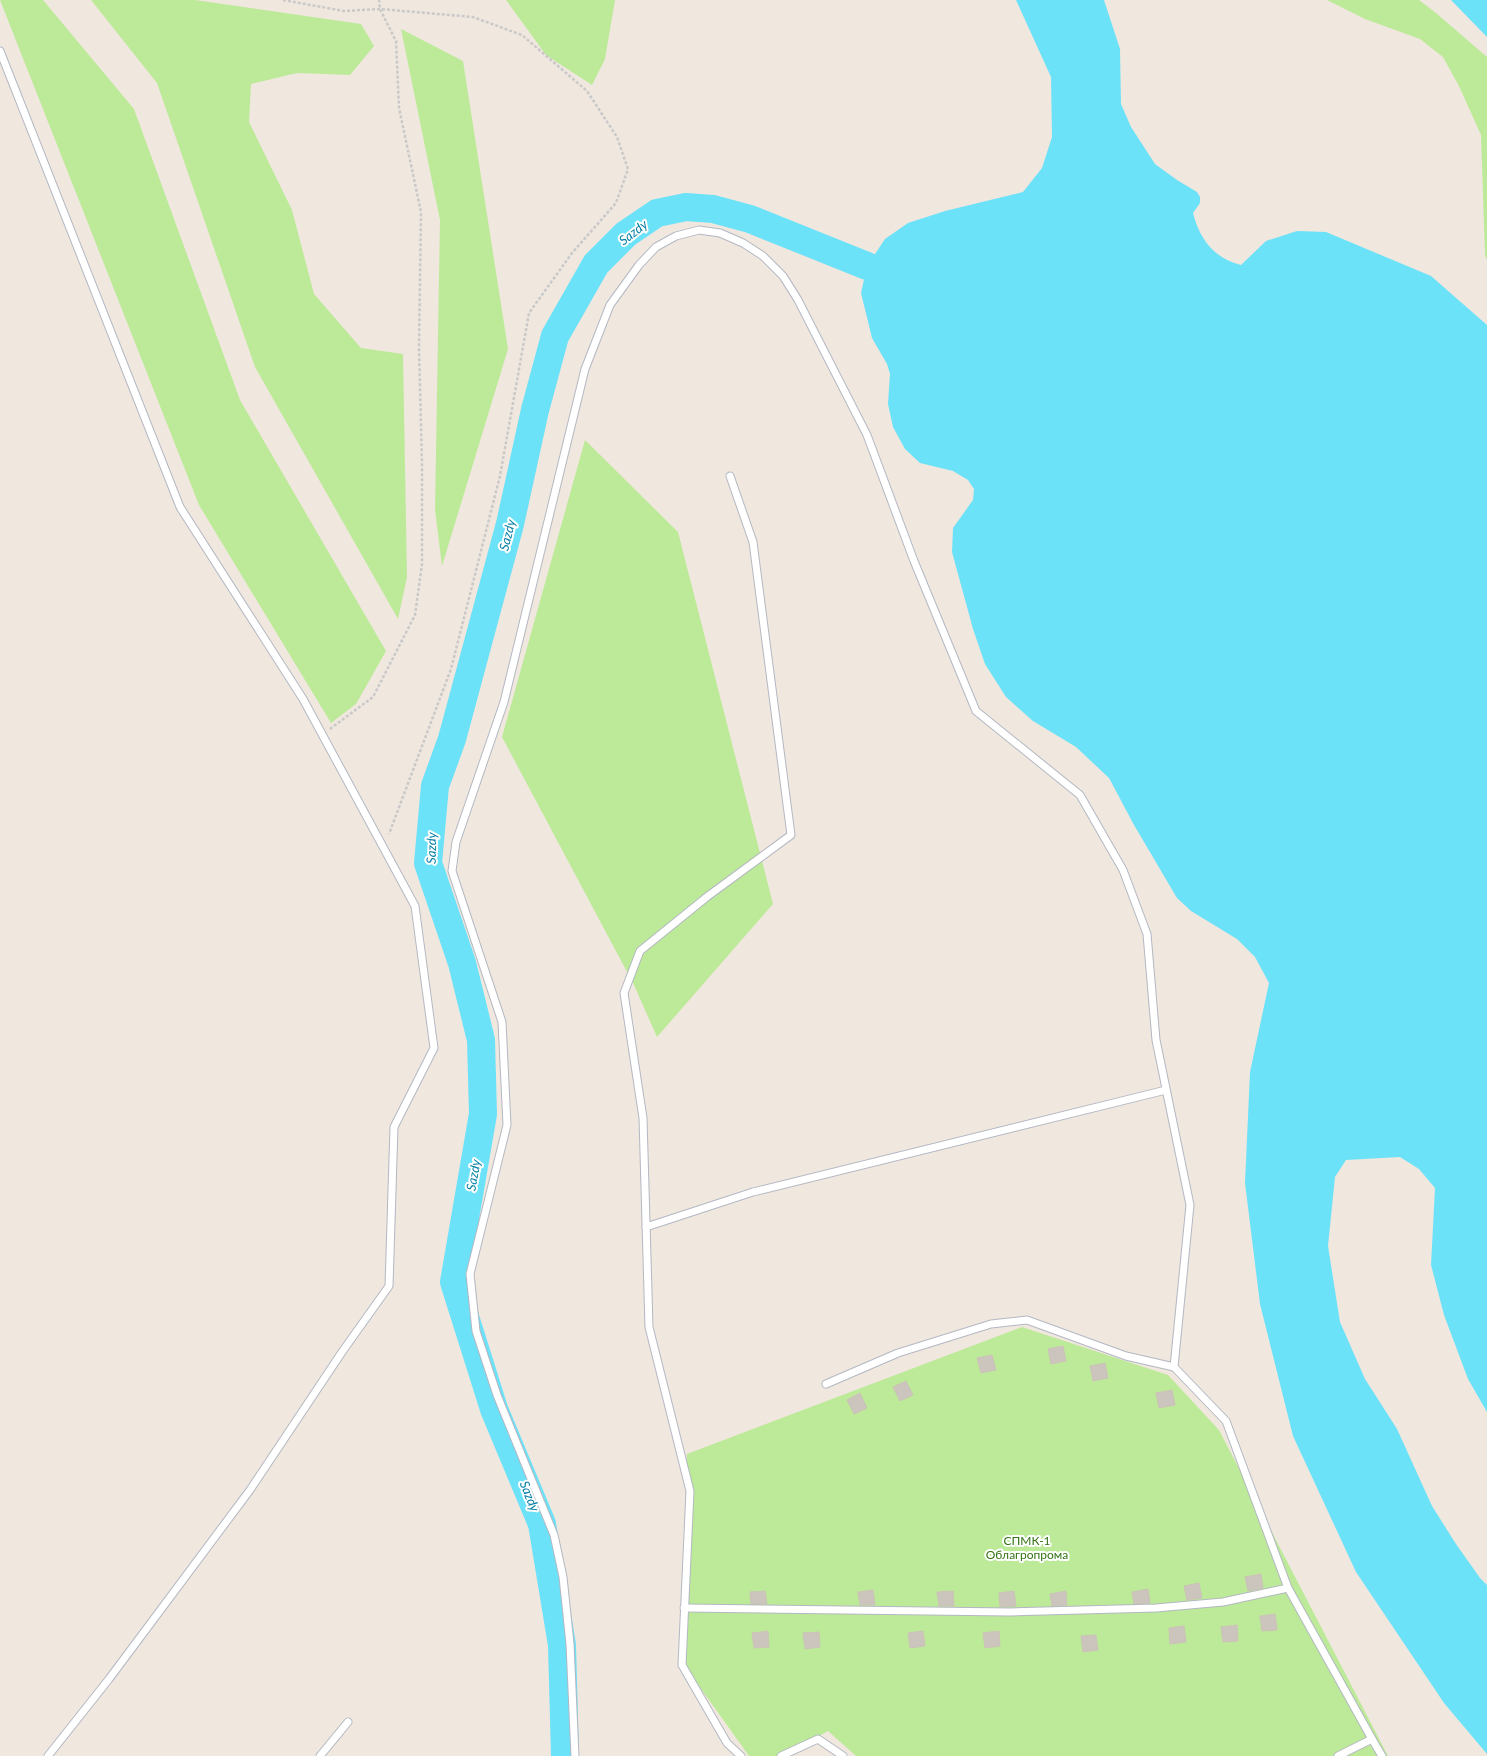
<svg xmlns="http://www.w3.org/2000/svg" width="1487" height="1756" font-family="Lato,sans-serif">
  <rect width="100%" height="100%" fill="#f0e7df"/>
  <g fill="#bdea98">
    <polygon points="0,0 43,0 134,109 240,400 386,651 356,704 331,723 199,505"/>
    <polygon points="91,0 195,0 361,24 374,46 350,75 297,73 251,84 249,122 292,210 314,294 361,348 403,354 407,577 398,619 255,367 157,83"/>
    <polygon points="506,0 615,0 605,59 592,85 546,55"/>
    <polygon points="1327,0 1419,0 1436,13 1487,57 1487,260 1485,255 1481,135 1459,86 1443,57 1420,39 1365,19"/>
    <polygon points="401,29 463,61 508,349 442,566 435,510 440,220"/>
    <polygon points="585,440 678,532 773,904 657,1037 634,985 502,737"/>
    <polygon points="1022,1327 1168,1375 1219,1430 1388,1756 856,1756 828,1731 782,1756 749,1756 684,1665 687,1454"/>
  </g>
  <g fill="#6ce2f8">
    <path d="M1016,0H1104L1120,49L1121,104L1131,127L1155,164L1177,180L1197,192L1200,197V203L1193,213C1200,240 1214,258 1241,265L1266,241L1297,231L1326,232L1431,276L1487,325V1412L1468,1379L1444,1315L1431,1265L1435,1188L1419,1169L1400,1157L1346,1160L1335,1177L1328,1246L1340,1322L1365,1379L1397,1429L1432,1506L1456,1544L1480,1578L1487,1585V1754L1444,1703L1356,1572L1293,1436L1260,1304L1245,1183L1250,1072L1269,983L1255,957L1237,939L1191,911L1177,898L1134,825L1109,778L1076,747L1033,721L1006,697L985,664L973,629L952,552L953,528L973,500L974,489L968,480L953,471L920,463L905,449L893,427L888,404L890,374L887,364L872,338L861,293L867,266L885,239L908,223L945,211L1023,192L1042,168L1052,137L1051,77Z"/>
    <polygon points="1451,0 1487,0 1487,37"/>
  </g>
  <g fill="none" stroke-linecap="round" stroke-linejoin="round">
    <polyline stroke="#6ce2f8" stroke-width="28" points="565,1756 562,1645 542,1524 494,1409 454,1282 483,1114 481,1040 462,963 428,863 435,786 452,739 510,524 535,410 555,336 596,264 626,234 657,213 686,207 713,209 750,219 867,266"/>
  </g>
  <g fill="#cbc5be" stroke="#ccc3b8">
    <polygon points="1063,1346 1066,1361 1051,1364 1048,1349"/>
    <polygon points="992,1355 996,1370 981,1373 977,1358"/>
    <polygon points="1105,1363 1108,1378 1093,1381 1090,1366"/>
    <polygon points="906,1381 913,1395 900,1401 893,1387"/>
    <polygon points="1172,1390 1175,1405 1159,1408 1156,1393"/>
    <polygon points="860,1393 867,1408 854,1414 847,1400"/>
    <polygon points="1261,1574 1263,1588 1248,1591 1245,1577"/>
    <polygon points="1199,1583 1202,1598 1187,1600 1184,1586"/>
    <polygon points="1148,1589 1150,1603 1134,1604 1132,1592"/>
    <polygon points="873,1590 875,1605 860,1605 858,1592"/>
    <polygon points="765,1591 767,1604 751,1604 750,1592"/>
    <polygon points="953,1591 954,1606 939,1606 937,1592"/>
    <polygon points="1014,1591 1016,1606 1000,1607 999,1593"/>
    <polygon points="1066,1591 1067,1605 1052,1606 1050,1594"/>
    <polygon points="1275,1614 1277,1630 1262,1631 1260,1616"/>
    <polygon points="1237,1625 1238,1641 1223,1642 1221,1627"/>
    <polygon points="1184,1626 1186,1642 1170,1644 1169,1628"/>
    <polygon points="768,1631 769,1647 754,1648 752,1633"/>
    <polygon points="923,1631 925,1646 910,1648 908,1633"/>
    <polygon points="999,1631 1000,1646 985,1648 983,1633"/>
    <polygon points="819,1632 820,1647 805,1649 803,1633"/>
    <polygon points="1096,1635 1098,1650 1083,1652 1081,1636"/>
  </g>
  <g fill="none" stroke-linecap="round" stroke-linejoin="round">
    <g stroke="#b3b8c2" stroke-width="9">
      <g id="lane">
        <polyline points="0,51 180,507 303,699 415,906 434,1048 394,1127 389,1286 342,1352 250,1490 109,1679 48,1756"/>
        <polyline points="730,476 753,542 791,835 708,896 640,951 624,993 643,1118 649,1327 690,1491 682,1665 727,1743 741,1756"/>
        <polyline points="646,1227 753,1192 1166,1090"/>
        <polyline points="826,1384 898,1353 991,1324 1027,1320 1126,1356 1174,1367"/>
        <polyline points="684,1608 1010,1612 1156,1608 1223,1602 1288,1588"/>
        <polyline points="1372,1739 1382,1756"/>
        <polyline points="320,1756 348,1722"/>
        <polyline points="575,1756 570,1644 563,1577 554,1535 497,1395 476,1331 470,1274 507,1125 502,1022 452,871 456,842 504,702 585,369 610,305 639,265 656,247 676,236 699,230 720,233 743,243 763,256 783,276 798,300 867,435 914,561 976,711 1080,795 1123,870 1147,934 1156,1040 1190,1205 1174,1367 1226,1421 1288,1588 1372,1739 1338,1756"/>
        <polyline points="781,1756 818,1739 843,1756"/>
      </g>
    </g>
    <g stroke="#c9c9c9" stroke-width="2.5" stroke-dasharray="3 2" stroke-linecap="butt">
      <polyline points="283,0 344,11 380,9 473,17 522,35 587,91 617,137 628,169 616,203 572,253 529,313 500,476 451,669 389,834"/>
      <polyline points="330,729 373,697 415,615 422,564 422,465 419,347 421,212 399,108 396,41 380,9 379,0"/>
    </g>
    <use href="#lane" stroke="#fff" stroke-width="7"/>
  </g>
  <g text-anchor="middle" stroke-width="4" stroke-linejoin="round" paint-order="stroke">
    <g font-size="12" fill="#337315" stroke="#fff">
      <text x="1027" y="1545">СПМК-1<tspan x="1027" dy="14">Облагропрома</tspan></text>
    </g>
    <g font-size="13" font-style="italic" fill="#047fa4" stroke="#fff">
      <text transform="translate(633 232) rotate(-38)" y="5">Sazdy</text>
      <text transform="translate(507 535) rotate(-76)" y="5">Sazdy</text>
      <text transform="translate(431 848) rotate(-89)" y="5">Sazdy</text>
      <text transform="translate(473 1175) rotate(-80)" y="5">Sazdy</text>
      <text transform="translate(530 1496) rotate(68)" y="5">Sazdy</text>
    </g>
  </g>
</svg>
